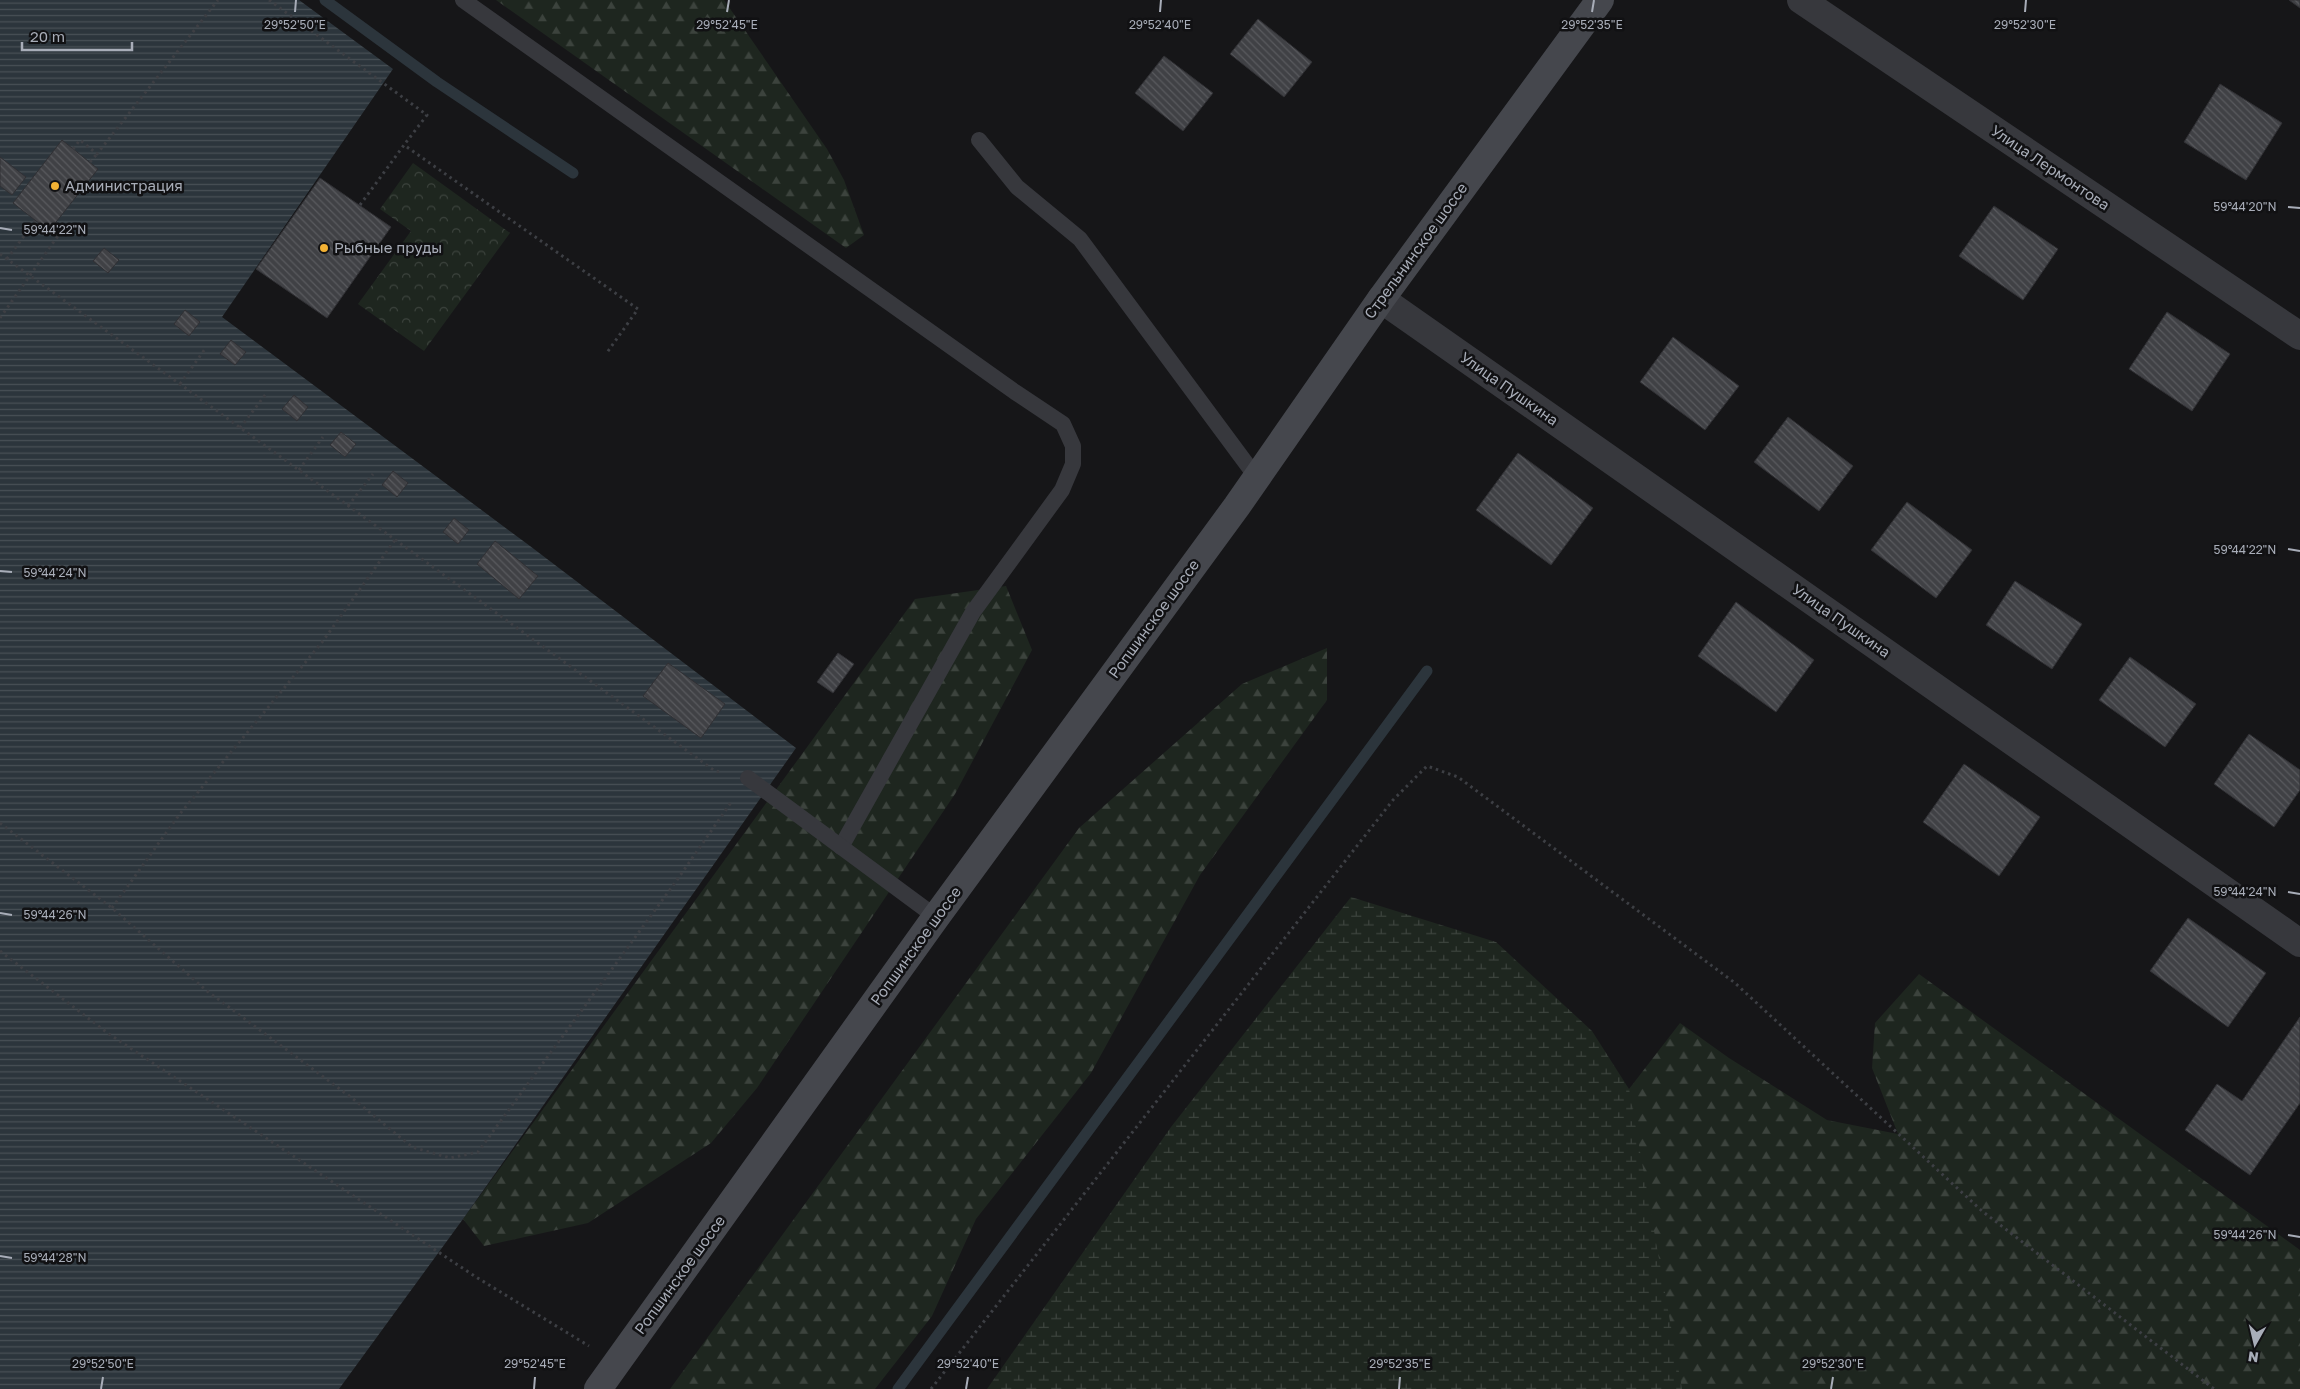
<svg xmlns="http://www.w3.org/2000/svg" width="2300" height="1389" font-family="'Golos Text',sans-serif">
  <defs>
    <pattern id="forest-firs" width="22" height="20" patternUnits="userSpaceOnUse" patternTransform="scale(1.25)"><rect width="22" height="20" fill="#1e261f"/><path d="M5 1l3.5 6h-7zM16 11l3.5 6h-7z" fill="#3c433d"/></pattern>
    <pattern id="wetland-marsh" width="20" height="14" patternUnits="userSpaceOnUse" patternTransform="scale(1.25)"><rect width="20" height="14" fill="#1e261f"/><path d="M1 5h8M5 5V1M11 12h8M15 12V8" fill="none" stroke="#3c433d"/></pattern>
    <pattern id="park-crowns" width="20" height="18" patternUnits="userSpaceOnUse" patternTransform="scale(1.25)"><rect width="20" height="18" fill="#1e261f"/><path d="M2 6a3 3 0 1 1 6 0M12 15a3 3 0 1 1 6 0" fill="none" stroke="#3c433d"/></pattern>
    <pattern id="water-rules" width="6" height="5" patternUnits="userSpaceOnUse" patternTransform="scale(1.25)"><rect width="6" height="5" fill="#2c353c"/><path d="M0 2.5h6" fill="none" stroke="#485056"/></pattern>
    <pattern id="building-back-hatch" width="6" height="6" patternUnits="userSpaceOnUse" patternTransform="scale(1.25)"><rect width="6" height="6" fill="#404145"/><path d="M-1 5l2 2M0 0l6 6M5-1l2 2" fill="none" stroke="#595a5e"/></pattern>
  </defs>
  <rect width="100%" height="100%" fill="#161618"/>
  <g fill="url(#forest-firs)">
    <polygon points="496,0 724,0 827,149 844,180 864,235 846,248"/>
    <polygon points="1006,586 1032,650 955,794 757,1088 711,1143 588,1223 484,1246 463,1219 915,599"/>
    <polygon points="1327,648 1327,700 1200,875 1091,1073 976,1219 932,1316 875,1389 670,1389 1079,828 1242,684"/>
    <polygon points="1919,974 2300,1250 2300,1389 1679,1389 1624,1183 1629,1089 1680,1023 1729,1058 1827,1120 1898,1134 1872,1068 1875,1023"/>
  </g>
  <polygon fill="url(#wetland-marsh)" points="1351,897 1496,942 1592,1031 1629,1089 1682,1389 987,1389 1171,1127"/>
  <polygon fill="url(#park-crowns)" points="413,163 510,233 424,351 358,304 411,231 380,209"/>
  <polygon fill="url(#water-rules)" points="0,0 299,0 393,69 222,317 530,546 796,748 463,1219 339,1389 0,1389"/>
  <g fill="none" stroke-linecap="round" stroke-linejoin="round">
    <g stroke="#2c353c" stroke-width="11">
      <polyline points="325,0 437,82 573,173"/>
      <polyline points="898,1389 1427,671"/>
    </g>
  </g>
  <g fill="url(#building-back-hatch)" stroke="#303034">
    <polygon points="2289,0 2300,0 2300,8"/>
    <polygon points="1258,19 1312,62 1284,97 1230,54"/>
    <polygon points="1164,56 1213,93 1183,131 1135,93"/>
    <polygon points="2220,84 2282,123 2246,180 2184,142"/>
    <polygon points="62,140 98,169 49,231 13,203"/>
    <polygon points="0,157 26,177 12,195 0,186"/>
    <polygon points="320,178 391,227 327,318 256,269"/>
    <polygon points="1994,206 2058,249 2023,300 1959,256"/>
    <polygon points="104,248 119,260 108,273 93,261"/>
    <polygon points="185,310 200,322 189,336 174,324"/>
    <polygon points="2167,312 2230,354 2192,411 2129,369"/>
    <polygon points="1673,337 1739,386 1705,430 1640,382"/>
    <polygon points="231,340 246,352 235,365 220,354"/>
    <polygon points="294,395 308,407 297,421 282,409"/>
    <polygon points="1788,417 1853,466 1819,511 1754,462"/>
    <polygon points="341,432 356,444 345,457 330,445"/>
    <polygon points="1518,453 1593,508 1551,565 1476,510"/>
    <polygon points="393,471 408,483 397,497 382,485"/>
    <polygon points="1907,502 1972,550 1936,598 1871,550"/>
    <polygon points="454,518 469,530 458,544 443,532"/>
    <polygon points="495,541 538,576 519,599 477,564"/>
    <polygon points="2015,581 2082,624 2052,669 1986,625"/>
    <polygon points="1736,602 1814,660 1776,712 1698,656"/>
    <polygon points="838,653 854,664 833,693 817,682"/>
    <polygon points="2130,657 2196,704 2165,747 2099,700"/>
    <polygon points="668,663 725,704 701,738 643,696"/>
    <polygon points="2249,734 2300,770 2300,790 2274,827 2214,784"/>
    <polygon points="1964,764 2040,817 1999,876 1923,822"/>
    <polygon points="2188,918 2266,973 2228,1027 2150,971"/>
    <polygon points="2300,1017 2300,1103 2250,1175 2185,1130 2217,1084 2242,1101"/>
  </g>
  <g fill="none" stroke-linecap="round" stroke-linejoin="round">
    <g stroke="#3d3f44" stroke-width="3" stroke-dasharray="2.5 4" stroke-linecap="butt">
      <polyline points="269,0 427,115 404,145"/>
      <polyline points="73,149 80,140 97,154 218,0"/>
      <polyline points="90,162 97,154"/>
      <polyline points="360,205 404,145 638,309 606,354"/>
      <polyline points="0,254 715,771 722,772"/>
      <polyline points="7,259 35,221"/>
      <polyline points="0,318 67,223"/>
      <polyline points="180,384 205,349"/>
      <polyline points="240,428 266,394"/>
      <polyline points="299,470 323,437"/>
      <polyline points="348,506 373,474"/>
      <polyline points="0,823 112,908 207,991 352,1098 412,1147 450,1158 478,1152 677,880 732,801"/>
      <polyline points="112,908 179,815 323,641 395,540"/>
      <polyline points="0,951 109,1034 476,1277 589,1346"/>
      <polyline points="931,1389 1393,800 1427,766 1458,777 1735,983 1982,1211 2214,1389"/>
    </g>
    <g stroke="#37383d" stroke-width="16">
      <polyline points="463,0 1015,392 1063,424 1073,446 1073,464 1062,490 973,612 841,847"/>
      <polyline points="979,140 1017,187 1080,239 1257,478"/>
      <polyline points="748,778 936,917"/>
    </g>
    <g stroke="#37383d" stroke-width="28">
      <polyline points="1801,0 2300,336"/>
      <polyline points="1381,299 2300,943"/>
    </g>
    <polyline stroke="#45474d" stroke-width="28" points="598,1389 936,917 1237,506 1381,299 1600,0"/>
  </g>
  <path fill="none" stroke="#a8adb8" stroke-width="2" d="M295,12L296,0M727,12L729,0M1160,12L1161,0M1592,12L1594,0M2025,12L2026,0M2288,207L2300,208M0,228L12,230M2288,549L2300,551M0,571L12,572M2288,892L2300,894M0,913L12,915M2288,1235L2300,1237M0,1256L12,1258M101,1389L103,1377M534,1389L535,1377M966,1389L968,1377M1399,1389L1400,1377M1831,1389L1833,1377"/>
  <g fill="#f2b134" stroke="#111113" stroke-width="2">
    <circle cx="55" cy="186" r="5"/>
    <circle cx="324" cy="248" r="5"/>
  </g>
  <g text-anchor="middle" stroke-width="5" stroke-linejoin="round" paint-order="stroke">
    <g font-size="15" fill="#a8adb8" stroke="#111113">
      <text transform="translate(2050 168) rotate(34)" y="5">Улица Лермонтова</text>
      <text transform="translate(1416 251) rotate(-54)" y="5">Стрельнинское шоссе</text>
      <text transform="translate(1509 389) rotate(35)" y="5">Улица Пушкина</text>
      <text transform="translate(1154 619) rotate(-54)" y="5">Ропшинское шоссе</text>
      <text transform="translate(1841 621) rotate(35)" y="5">Улица Пушкина</text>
      <text transform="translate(916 946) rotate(-54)" y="5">Ропшинское шоссе</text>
      <text transform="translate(680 1275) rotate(-54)" y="5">Ропшинское шоссе</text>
    </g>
    <g font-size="15" fill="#a8adb8" stroke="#111113" text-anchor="start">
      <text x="65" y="191">Администрация</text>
      <text x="334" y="253">Рыбные пруды</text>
    </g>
  </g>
  <g font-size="12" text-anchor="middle" fill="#a8adb8" stroke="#111113" stroke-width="5" stroke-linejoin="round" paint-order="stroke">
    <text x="295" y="29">29°52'50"E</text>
    <text x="727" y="29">29°52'45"E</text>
    <text x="1160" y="29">29°52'40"E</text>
    <text x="1592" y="29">29°52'35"E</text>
    <text x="2025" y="29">29°52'30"E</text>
    <text x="2245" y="211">59°44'20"N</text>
    <text x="55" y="234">59°44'22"N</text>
    <text x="2245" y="554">59°44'22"N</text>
    <text x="55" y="577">59°44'24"N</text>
    <text x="2245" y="896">59°44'24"N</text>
    <text x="55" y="919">59°44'26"N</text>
    <text x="2245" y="1239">59°44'26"N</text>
    <text x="55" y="1262">59°44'28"N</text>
    <text x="103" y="1368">29°52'50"E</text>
    <text x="535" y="1368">29°52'45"E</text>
    <text x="968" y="1368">29°52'40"E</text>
    <text x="1400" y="1368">29°52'35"E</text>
    <text x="1833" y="1368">29°52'30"E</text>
  </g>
  <g transform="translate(2255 1344) rotate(188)" stroke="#111113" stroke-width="4" paint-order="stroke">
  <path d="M0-4L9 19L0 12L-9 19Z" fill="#a8adb8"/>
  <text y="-8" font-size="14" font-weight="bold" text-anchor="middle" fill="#a8adb8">N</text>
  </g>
  <path d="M22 42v8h110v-8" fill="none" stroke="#a8adb8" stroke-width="2.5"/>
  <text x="30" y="42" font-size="15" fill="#a8adb8" stroke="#111113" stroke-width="4" paint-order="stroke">20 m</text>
</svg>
